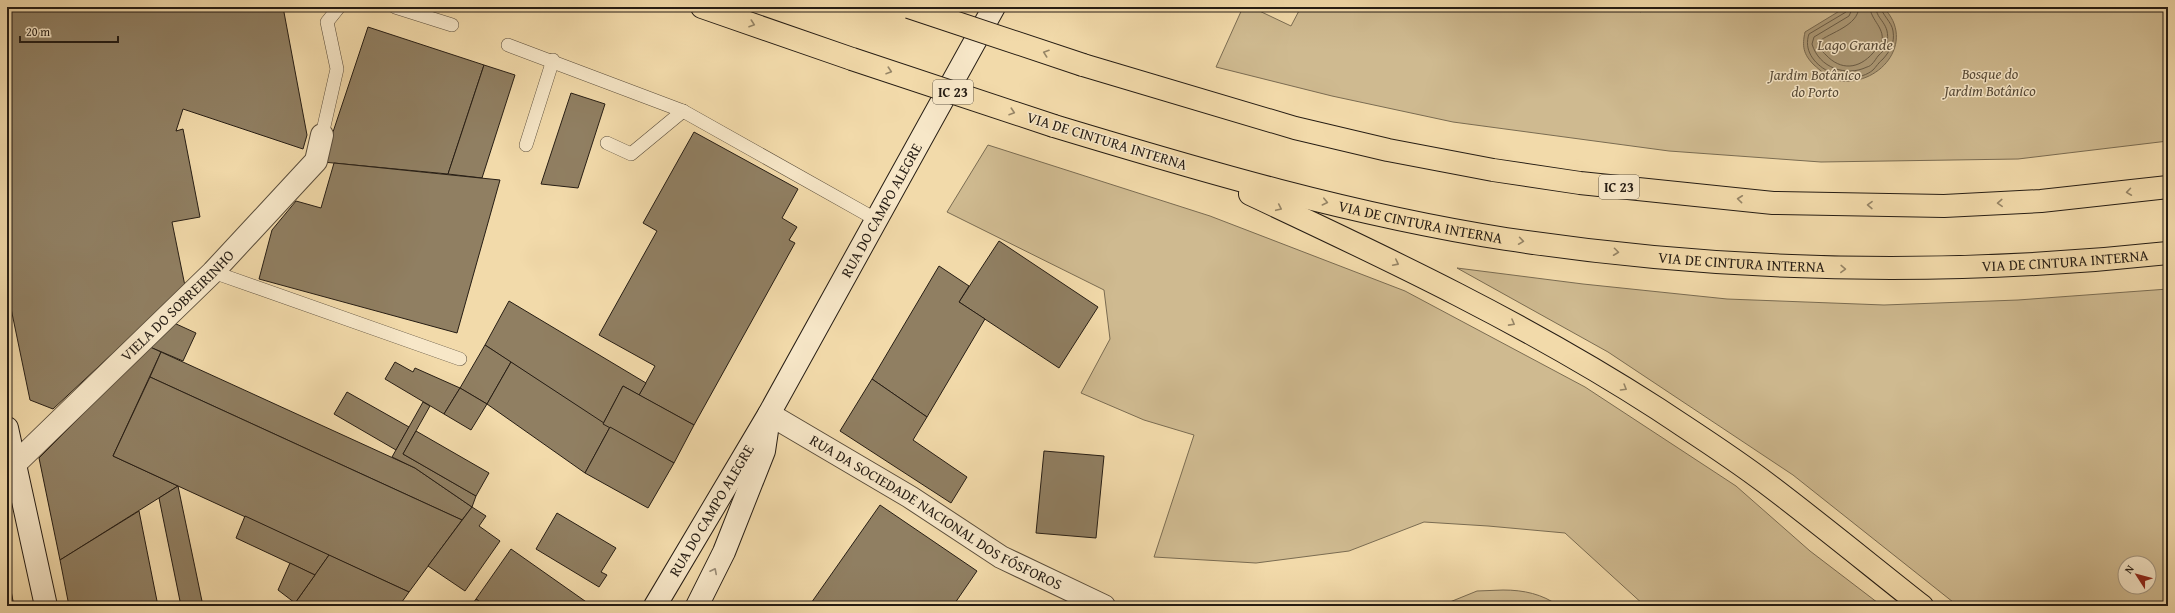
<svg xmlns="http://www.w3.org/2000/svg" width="2175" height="613" font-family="'Gentium Book Plus',serif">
  <rect width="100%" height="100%" fill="#f2daaa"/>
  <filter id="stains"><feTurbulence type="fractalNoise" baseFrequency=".005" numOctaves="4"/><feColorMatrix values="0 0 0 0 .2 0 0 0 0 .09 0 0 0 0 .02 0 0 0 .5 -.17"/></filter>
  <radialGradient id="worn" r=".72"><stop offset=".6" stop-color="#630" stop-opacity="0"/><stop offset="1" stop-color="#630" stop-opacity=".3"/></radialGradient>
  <g fill="#cfba90" stroke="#7a6c52" fill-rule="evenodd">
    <polygon points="1243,7 1251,7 1291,26 1301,7 2168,7 2168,141 2018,159 1821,162 1669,151 1453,122 1332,96 1216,67"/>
    <polygon points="988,145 1210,216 1405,291 1585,387 1736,486 1810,551 1882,606 1645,606 1565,533 1488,526 1424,522 1349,551 1256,563 1154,557 1194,435 1144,420 1081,393 1110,339 1104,290 947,212"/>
    <path d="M1457,268L1583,284L1727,299L1884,305L2018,300L2168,289V606H1958L1793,475L1608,352ZM2125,563H2149V587H2125Z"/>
    <path d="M1503,590C1524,590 1542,594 1559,606H1440L1477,591Z"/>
  </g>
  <path fill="#ad9a77" stroke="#77684f" d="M1846,7H1883C1918,42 1878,89 1836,80C1828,78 1820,70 1814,65C1803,54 1802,46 1805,32Z"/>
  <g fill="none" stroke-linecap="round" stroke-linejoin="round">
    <g stroke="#6a5c46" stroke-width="1">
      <path d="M1848,7L1846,12L1809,34C1798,65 1849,90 1873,70C1876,67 1879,62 1883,59C1890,51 1895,43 1893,31C1892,22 1881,14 1881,7"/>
      <path d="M1853,7L1849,16L1814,37L1812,44C1819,68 1846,77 1867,67C1872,66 1875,60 1878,56C1881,53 1886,49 1887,44C1891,22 1876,21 1876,7"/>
      <path d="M1859,7C1858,26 1831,32 1818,42C1818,48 1822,51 1826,55C1841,71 1859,69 1873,53C1875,50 1880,47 1881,44C1887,29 1870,20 1870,7"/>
    </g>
  </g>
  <g fill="#907f62" stroke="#261d14">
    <polygon points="7,7 283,7 307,135 303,149 183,109 176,131 183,129 200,217 172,222 185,286 53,409 30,400 7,289"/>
    <polygon points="1636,7 1647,7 1640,12"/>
    <polygon points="368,27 484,65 448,174 323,162"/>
    <polygon points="484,65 515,75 482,178 448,174"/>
    <polygon points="571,93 605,104 578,188 541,184"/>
    <polygon points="694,132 798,189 782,218 797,227 789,240 795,243 694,425 639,395 655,366 599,335 657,231 643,223"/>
    <polygon points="334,163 500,180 457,333 259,279 272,230 296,201 321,208"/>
    <polygon points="999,241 1098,307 1059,368 959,302"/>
    <polygon points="939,266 969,286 959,302 985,319 927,417 872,379"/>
    <polygon points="509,301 646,383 639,395 623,386 603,424 485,345"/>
    <polygon points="174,323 196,333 183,361 150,347"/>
    <polygon points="485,345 511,362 487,404 460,388"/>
    <polygon points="150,347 161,352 113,456 178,486 60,560 39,458"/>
    <polygon points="161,352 415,468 472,507 462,520 150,377"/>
    <polygon points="395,362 413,372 415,368 460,388 444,414 385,379"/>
    <polygon points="511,362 610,427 585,473 487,404"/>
    <polygon points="150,377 462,520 409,592 178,486 113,456"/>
    <polygon points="872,379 927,417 913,440 967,477 951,503 840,431"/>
    <polygon points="623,386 694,425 674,463 603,424"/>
    <polygon points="460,388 487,404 471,430 444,414"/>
    <polygon points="347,392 409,427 396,450 334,414"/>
    <polygon points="423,402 430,406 403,454 476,496 472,507 415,468 392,457"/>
    <polygon points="610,427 674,463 648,508 585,473"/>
    <polygon points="416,431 489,473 476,496 403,454"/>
    <polygon points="1044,451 1104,456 1096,538 1036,533"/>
    <polygon points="178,486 203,606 181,606 159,498"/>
    <polygon points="880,505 977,571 955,603 959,606 809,606"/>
    <polygon points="472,507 486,516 479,526 500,541 465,591 428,566"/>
    <polygon points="139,511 158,606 69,606 60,560"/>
    <polygon points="557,513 616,548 601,572 607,575 599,587 536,549"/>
    <polygon points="245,516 329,555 315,575 236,538"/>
    <polygon points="511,549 592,606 486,606 476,599"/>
    <polygon points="329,555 409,592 399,606 293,606"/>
    <polygon points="290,563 315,575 295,603 278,590"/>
    <polygon points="7,570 14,606 7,606"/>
    <polygon points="476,599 486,606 471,606"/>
  </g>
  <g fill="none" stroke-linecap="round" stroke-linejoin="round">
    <g stroke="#594c3a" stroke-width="14">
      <g id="service">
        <polyline points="395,7 452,25"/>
        <polyline points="508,45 683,111 877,220"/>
        <polyline points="322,135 337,69 327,22 339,7"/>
        <polyline points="607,143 631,154 683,111"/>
        <polyline points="526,145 553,60"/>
        <polyline points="213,272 460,359"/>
      </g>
    </g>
    <g stroke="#594c3a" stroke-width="24">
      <g id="minor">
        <path id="s1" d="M769,414L910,497L1001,557L1104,606"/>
        <path id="s2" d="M15,464L213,272L316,161L322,135"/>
      </g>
    </g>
    <g stroke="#261d14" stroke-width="24">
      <g id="secondary">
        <polyline points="7,428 46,606"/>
        <path id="s3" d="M655,606L769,414L994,7"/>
        <polyline points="697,606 724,552 764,451 768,424"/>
      </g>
    </g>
    <g stroke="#261d14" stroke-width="24">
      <g id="motorway">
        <polyline points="702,7 852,59"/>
        <polyline points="1083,65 1295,128 1388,150 1493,170 1580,183 1773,203 1944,206 2041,201 2168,187"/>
        <path id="s4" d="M1054,126C1203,171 1352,215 1506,239C1725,272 1947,277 2168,253"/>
        <path d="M1250,194C1389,259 1528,325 1658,409C1694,433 1732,457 1766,483C1819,523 1870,565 1922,606"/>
      </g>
    </g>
    <use href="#service" stroke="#f7e7c8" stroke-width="13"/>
    <use href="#minor" stroke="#f7e7c8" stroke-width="22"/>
    <use href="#secondary" stroke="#f7e7c8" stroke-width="22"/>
    <use href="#motorway" stroke="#f2daaa" stroke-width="22"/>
    <g stroke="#261d14" stroke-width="24" stroke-linecap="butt">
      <g id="motorway-bridge">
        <polyline points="909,7 1083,65"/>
        <polyline points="852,59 1054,126"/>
      </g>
    </g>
    <use href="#motorway-bridge" stroke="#f2daaa" stroke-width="22"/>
  </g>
  <defs><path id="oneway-chevron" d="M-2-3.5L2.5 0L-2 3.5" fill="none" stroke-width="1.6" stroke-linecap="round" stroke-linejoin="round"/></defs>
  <g stroke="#968566">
    <use href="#oneway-chevron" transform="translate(752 24) rotate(19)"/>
    <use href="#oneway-chevron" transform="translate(1046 53) rotate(-161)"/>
    <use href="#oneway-chevron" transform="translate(889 71) rotate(18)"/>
    <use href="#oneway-chevron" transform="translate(1012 112) rotate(18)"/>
    <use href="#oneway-chevron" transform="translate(2129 192) rotate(172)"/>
    <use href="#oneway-chevron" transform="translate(1740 199) rotate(-174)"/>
    <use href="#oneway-chevron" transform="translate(1325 202) rotate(13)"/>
    <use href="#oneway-chevron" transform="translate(2000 203) rotate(177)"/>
    <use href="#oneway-chevron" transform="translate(1870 205) rotate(-179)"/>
    <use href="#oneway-chevron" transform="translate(1279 208) rotate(25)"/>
    <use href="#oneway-chevron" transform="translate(1521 241) rotate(8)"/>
    <use href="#oneway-chevron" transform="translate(1616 252) rotate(7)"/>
    <use href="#oneway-chevron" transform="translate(1396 263) rotate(27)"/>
    <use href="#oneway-chevron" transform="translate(1843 269) rotate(2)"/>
    <use href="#oneway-chevron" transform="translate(1512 323) rotate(29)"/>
    <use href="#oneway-chevron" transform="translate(1624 388) rotate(31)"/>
  </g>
  <use stroke="#998c77" href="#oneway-chevron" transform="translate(714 571) rotate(-63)"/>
  <g text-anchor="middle" stroke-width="3" stroke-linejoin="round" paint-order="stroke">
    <g fill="#f7e7c8" stroke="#655a4a" stroke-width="1">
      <rect x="933" y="80" width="40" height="24" rx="3"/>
      <rect x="1599" y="175" width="40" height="24" rx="3"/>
    </g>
    <g font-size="14" font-weight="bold" fill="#261d14">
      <text x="953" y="97">IC 23</text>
      <text x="1619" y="192">IC 23</text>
    </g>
    <g font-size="15" font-style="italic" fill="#594c39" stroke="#f7e7c8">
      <text x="1990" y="79">Bosque do<tspan x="1990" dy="17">Jardim Botânico</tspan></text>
      <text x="1815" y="80">Jardim Botânico<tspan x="1815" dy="17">do Porto</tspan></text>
    </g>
    <g font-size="15" fill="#261d14" stroke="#f7e7c8">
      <text transform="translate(1107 141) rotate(17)" y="5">VIA DE CINTURA INTERNA</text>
      <text dy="5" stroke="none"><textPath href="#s3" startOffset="456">RUA DO CAMPO ALEGRE</textPath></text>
      <text dy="5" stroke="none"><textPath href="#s4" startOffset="379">VIA DE CINTURA INTERNA</textPath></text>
      <text dy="5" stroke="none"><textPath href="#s4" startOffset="1027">VIA DE CINTURA INTERNA</textPath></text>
      <text dy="5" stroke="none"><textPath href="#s4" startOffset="703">VIA DE CINTURA INTERNA</textPath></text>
      <text dy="5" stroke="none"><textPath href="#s2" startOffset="227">VIELA DO SOBREIRINHO</textPath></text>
      <text dy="5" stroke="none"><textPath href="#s3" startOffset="111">RUA DO CAMPO ALEGRE</textPath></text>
      <text dy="5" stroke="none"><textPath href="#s1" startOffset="194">RUA DA SOCIEDADE NACIONAL DOS FÓSFOROS</textPath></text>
    </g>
    <g font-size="16" font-style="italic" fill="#5c4f3c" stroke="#f7e7c8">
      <text x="1855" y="50">Lago Grande</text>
    </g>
  </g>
  <rect width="2175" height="613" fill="none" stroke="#f2daaa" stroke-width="24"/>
  <rect x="8" y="8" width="2159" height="597" fill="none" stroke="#261d14" stroke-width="2"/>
  <rect x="12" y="12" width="2151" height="589" fill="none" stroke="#261d14"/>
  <g transform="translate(2137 575) rotate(306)"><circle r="19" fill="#f7e7c8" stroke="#a39680"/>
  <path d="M0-3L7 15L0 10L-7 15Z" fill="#8f2418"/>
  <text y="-6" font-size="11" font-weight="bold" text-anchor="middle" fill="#261d14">N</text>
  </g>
  <path d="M20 36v6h98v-6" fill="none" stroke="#261d14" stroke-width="2"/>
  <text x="26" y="36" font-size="12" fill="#261d14" stroke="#f7e7c8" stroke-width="3" paint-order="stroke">20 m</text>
  <rect width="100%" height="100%" filter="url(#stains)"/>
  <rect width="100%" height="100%" fill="url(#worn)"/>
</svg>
